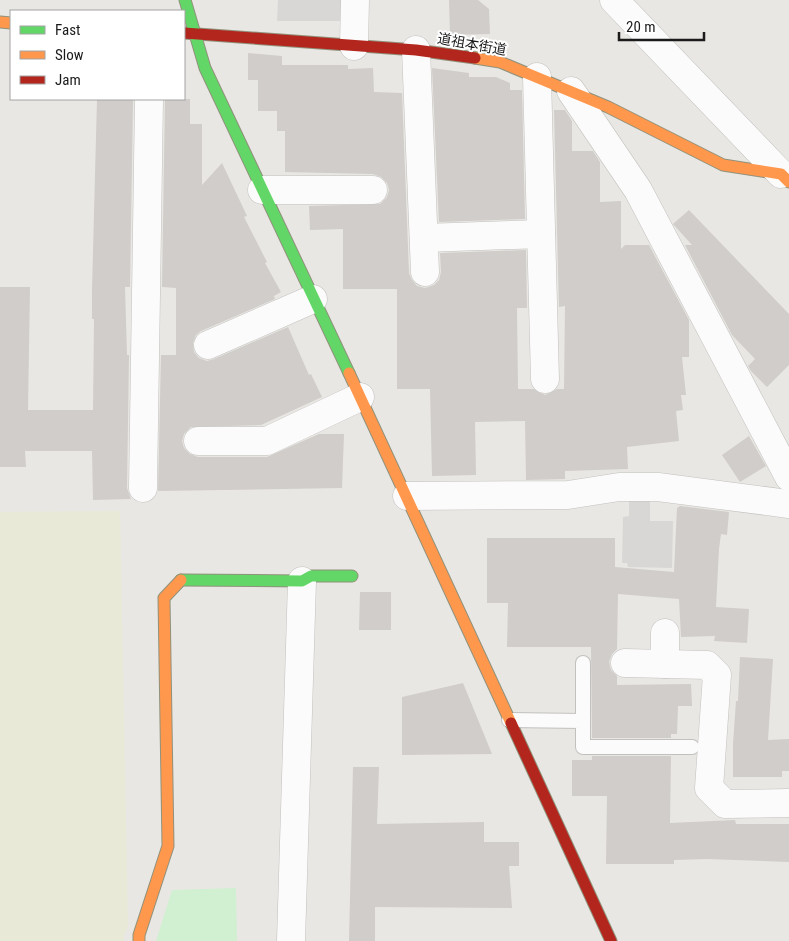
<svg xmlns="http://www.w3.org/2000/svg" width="789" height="941" font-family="'Roboto Condensed','Noto Sans JP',sans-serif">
  <rect width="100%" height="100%" fill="#e9e7e3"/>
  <polygon fill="#e8e9d6" points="120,511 128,927 124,935 124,941 0,941 0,512"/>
  <polygon fill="#d0f0d1" points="236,888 237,941 156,941 172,890"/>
  <g fill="#d8d7d5">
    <polygon points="278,0 344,0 343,21 277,21"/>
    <polygon points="629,499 650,499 650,521 673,521 672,568 628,567 627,563 622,563 623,517 629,516"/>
  </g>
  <g fill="#d0cdca">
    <polygon points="449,0 478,0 489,9 490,34 450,35"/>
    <polygon points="248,53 282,56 282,65 348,65 348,69 373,68 374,92 402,93 409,273 412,280 417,286 425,288 434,285 439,280 441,272 440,253 526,250 527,308 517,308 518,389 534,389 545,395 557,389 564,389 565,306 559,307 554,110 565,110 572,121 572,151 593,151 600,162 600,202 621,201 621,249 625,245 649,245 689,320 689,357 682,357 686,395 681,395 683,410 676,411 679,441 627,447 628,469 565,471 565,479 526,480 525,421 475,422 476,475 432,476 430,389 397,389 397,289 343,289 343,229 310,230 309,206 380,204 387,197 389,190 387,183 381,177 373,174 285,172 285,131 277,131 277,111 258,111 258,80 248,80"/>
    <polygon points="432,68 469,73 469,77 496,77 510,83 510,90 522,90 525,219 439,222"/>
    <polygon points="97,99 133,99 130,287 125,287 127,355 129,355 127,488 131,499 93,500 92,451 25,451 26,467 0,467 0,287 30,287 28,410 93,410 94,319 92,319 92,290"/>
    <polygon points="165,99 190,99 190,124 202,124 202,185 222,163 247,216 244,217 267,262 265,263 281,292 274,296 275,299 201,331 196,335 193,343 194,352 199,358 207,361 214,359 288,327 309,375 311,374 322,397 261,425 191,427 184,434 182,441 184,448 190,454 198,457 267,457 319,434 344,434 342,488 158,491 161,355 176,355 176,288 162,287"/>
    <polygon points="689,210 789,314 789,365 767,387 751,371 748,366 755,359 732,335 685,245 692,245 673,224"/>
    <polygon points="749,436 766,466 740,482 722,455"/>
    <polygon points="680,506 729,512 727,535 721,534 719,549 716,607 749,609 747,643 714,641 715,636 681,637 679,599 618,594 617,649 612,654 609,662 611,670 617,676 617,685 691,684 692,706 678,706 677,734 671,734 671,738 592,738 591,647 507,647 508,603 487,603 487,538 615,538 615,567 674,572 677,508"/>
    <polygon points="360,592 391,592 391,630 359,630"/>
    <polygon points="740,657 773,659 768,740 789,739 789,771 782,771 782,777 733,777 733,744 736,701 738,701"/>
    <polygon points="463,683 492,754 402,755 402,697"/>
    <polygon points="592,756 671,756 670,823 735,820 736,824 789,824 789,862 707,859 674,860 674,864 606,864 607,796 572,796 572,760 592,760"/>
    <polygon points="353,767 379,767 377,824 484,822 484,842 519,842 519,866 509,866 512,908 375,907 375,941 349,941"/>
  </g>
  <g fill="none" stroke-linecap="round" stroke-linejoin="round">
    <g stroke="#c2c1bf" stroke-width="16">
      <g id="lane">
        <polyline points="509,720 583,721 583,747 692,747"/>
        <polyline points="583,721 583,663"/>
      </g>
    </g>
    <g stroke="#c2c1bf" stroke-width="29">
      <g id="street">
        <polyline points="614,0 781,174"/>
        <polyline points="354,46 355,0"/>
        <polyline points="416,50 425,272"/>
        <polyline points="537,77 545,379"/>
        <polyline points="571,91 638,190 789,477"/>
        <polyline points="262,190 373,190"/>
        <polyline points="424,238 541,234"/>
        <polyline points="208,345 313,299"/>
        <polyline points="198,441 267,441 360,397"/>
        <polyline points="143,488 149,99"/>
        <polyline points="407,496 568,495 619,487 658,487 789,504"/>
        <polyline points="665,633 665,664"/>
        <polyline points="625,663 707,665 717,675 709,788 725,804 789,803"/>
        <polyline points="291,941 302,581"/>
      </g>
    </g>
    <g stroke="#90927c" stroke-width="13">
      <g id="fast">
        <polyline points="185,0 205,68 349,373"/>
        <polyline points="181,580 302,581 311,576 352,576"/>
      </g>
    </g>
    <g stroke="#90927c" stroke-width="13">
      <g id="slow">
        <polyline points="0,22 11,23"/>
        <polyline points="475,58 500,62 608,107 723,165 781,174 789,182"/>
        <polyline points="349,373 511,723"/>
        <polyline points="139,941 139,935 168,846 164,598 181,580"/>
      </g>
    </g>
    <g stroke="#90927c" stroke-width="13">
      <g id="jam">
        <polyline points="184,33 416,50 475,58"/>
        <polyline points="511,723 611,941"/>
      </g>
    </g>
    <use href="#lane" stroke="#fcfbfb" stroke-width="14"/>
    <use href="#street" stroke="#fcfbfb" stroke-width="28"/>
    <use href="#fast" stroke="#63d668" stroke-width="11"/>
    <use href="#slow" stroke="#ff974d" stroke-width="11"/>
    <use href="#jam" stroke="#b3261e" stroke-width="11"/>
  </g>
  <g text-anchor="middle" stroke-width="4" stroke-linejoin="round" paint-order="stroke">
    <g font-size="14" fill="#1b1b1b" stroke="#fff">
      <text transform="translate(472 44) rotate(10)" y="5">道祖本街道</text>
    </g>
  </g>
  <rect x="10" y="10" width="175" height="90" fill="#ffffff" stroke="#a4a4a4"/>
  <rect x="20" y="26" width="25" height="8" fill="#63d668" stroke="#a4a4a4"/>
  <text x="55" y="35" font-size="15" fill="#1b1b1b">Fast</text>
  <rect x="20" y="51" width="25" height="8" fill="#ff974d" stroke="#a4a4a4"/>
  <text x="55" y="60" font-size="15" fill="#1b1b1b">Slow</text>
  <rect x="20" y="76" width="25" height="8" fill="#b3261e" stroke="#a4a4a4"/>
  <text x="55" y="85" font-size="15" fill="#1b1b1b">Jam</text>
  <path d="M619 32v8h85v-8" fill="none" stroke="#1b1b1b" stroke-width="2.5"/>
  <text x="626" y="32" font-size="15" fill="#1b1b1b" stroke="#ffffff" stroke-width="4" paint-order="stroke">20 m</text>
</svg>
